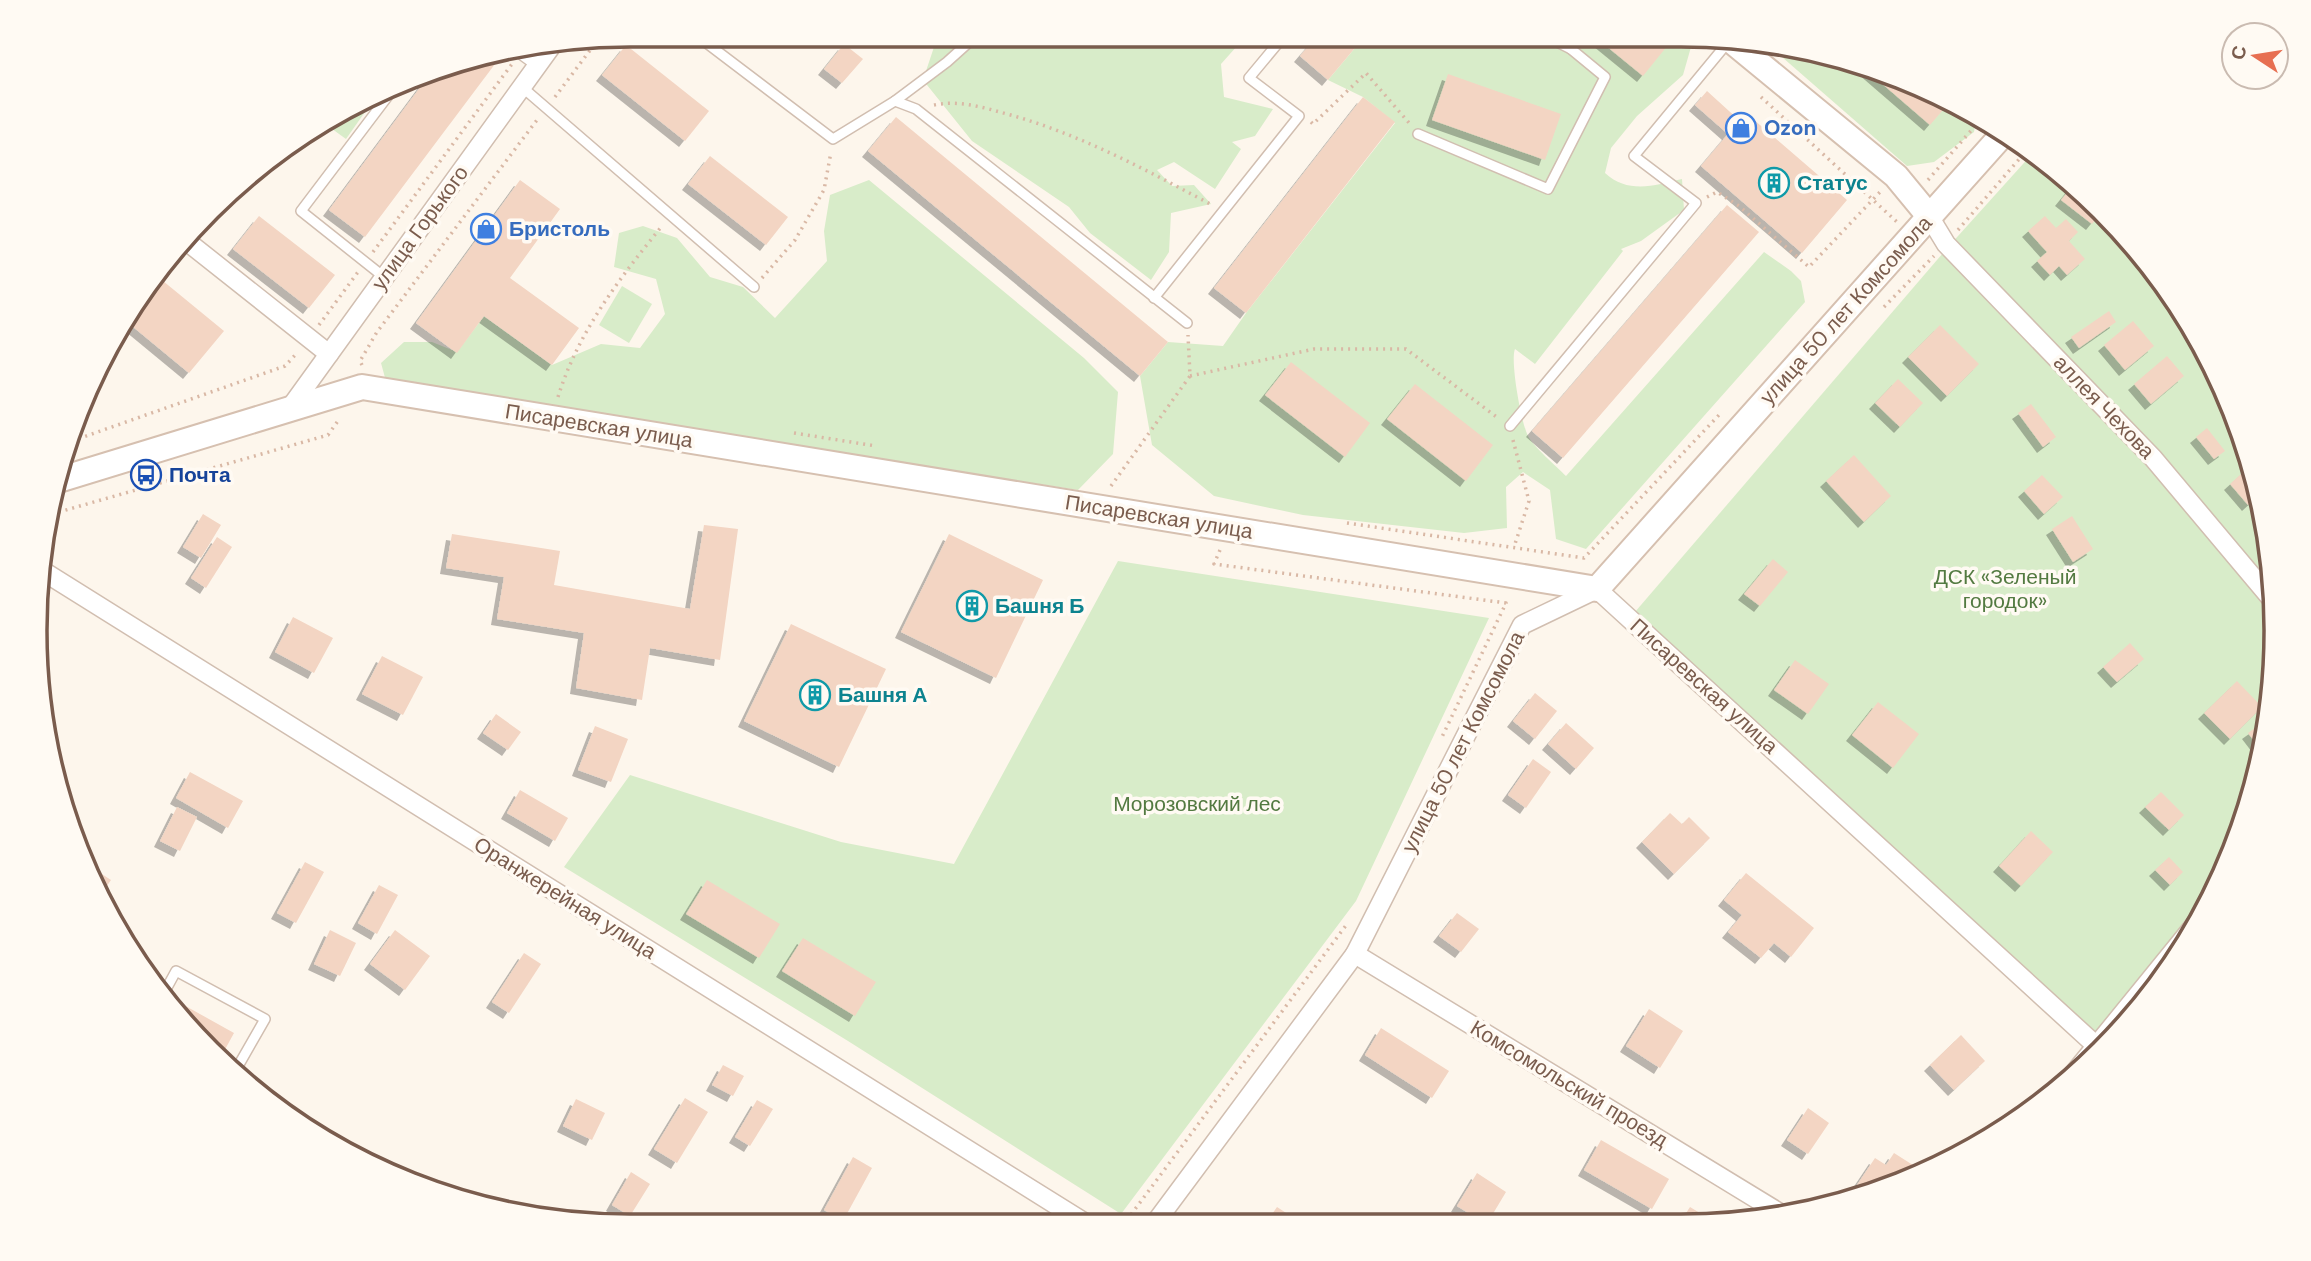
<svg xmlns="http://www.w3.org/2000/svg" width="2311" height="1261" font-family="'DM Sans',sans-serif">
  <defs>
    <filter id="shadow"><feDropShadow dx="-6" dy="6" stdDeviation="0" flood-color="#0004"/></filter>
  </defs>
  <rect width="100%" height="100%" fill="#fdf6ec"/>
  <g fill="#d8ecc9">
    <polygon points="938,35 1246,36 1221,64 1224,97 1273,109 1255,136 1232,142 1241,149 1215,189 1174,162 1157,170 1172,186 1194,185 1211,204 1171,213 1169,252 1151,280 1090,233 1069,207 972,141 923,80"/>
    <path d="M1365,36H1677L1691,47L1683,75L1637,116L1611,148L1605,173C1628,194 1654,186 1682,179L1684,210L1641,241L1621,249L1623,251L1535,364L1515,349C1510,360 1521,422 1528,436C1533,446 1557,467 1566,476L1764,252L1791,271L1801,281L1805,302L1586,549L1556,539L1550,490L1523,472L1506,487L1507,528L1464,533L1303,515L1214,496L1152,445L1140,376L1168,342L1223,346L1246,313L1395,123L1363,97L1328,80Z"/>
    <polygon points="1767,44 1835,55 1863,67 1930,124 1949,103 1977,114 1974,132 1934,162 1907,166"/>
    <polygon points="372,102 346,139 328,126"/>
    <polygon points="2032,154 2073,183 2153,268 2214,367 2256,476 2275,591 2271,708 2245,822 2196,928 2107,1044 1635,612 1949,246"/>
    <polygon points="869,180 1084,358 1118,392 1113,454 1078,490 387,385 381,363 404,342 432,342 457,352 484,316 552,365 601,344 640,348 665,314 656,279 614,267 619,233 643,226 677,238 710,277 743,287 775,318 827,261 824,231 830,195"/>
    <polygon points="622,286 652,304 629,343 599,325"/>
    <polygon points="1118,561 1489,618 1356,901 1121,1214 848,1041 564,867 630,775 841,842 954,864"/>
  </g>
  <g fill="#f3d5c3" filter="url(#shadow)">
    <polygon points="1317,36 1365,36 1328,80 1300,56"/>
    <polygon points="1594,36 1657,36 1668,45 1643,76"/>
    <polygon points="844,44 863,59 842,83 824,69"/>
    <polygon points="626,45 709,111 685,141 602,75"/>
    <polygon points="501,56 365,237 329,210 433,70 439,67"/>
    <polygon points="1864,68 1865,68 1949,103 1930,125"/>
    <polygon points="1448,74 1561,114 1545,160 1432,120"/>
    <polygon points="1707,91 1740,121 1746,113 1847,200 1802,253 1701,166 1728,134 1695,105"/>
    <polygon points="1363,97 1395,122 1246,313 1214,288"/>
    <polygon points="896,117 1168,342 1140,376 868,151"/>
    <polygon points="710,156 788,217 766,245 688,184"/>
    <polygon points="520,180 560,209 510,278 579,328 552,365 484,316 457,353 416,323"/>
    <polygon points="2074,184 2101,213 2092,224 2061,200"/>
    <polygon points="1727,205 1759,232 1563,458 1532,431"/>
    <polygon points="259,216 335,275 309,308 233,249"/>
    <polygon points="2045,216 2056,228 2066,219 2078,232 2069,241 2085,259 2067,275 2059,266 2050,275 2037,261 2047,252 2028,231"/>
    <polygon points="157,276 224,331 189,373 126,321 135,300"/>
    <polygon points="2109,311 2116,322 2079,348 2071,337"/>
    <polygon points="2133,321 2154,346 2125,370 2104,345"/>
    <polygon points="1940,325 1979,364 1947,396 1908,357"/>
    <polygon points="2167,356 2184,376 2151,404 2134,384"/>
    <polygon points="1291,362 1370,423 1345,457 1265,395"/>
    <polygon points="1898,379 1923,403 1900,427 1875,403"/>
    <polygon points="1415,384 1493,445 1466,481 1387,419"/>
    <polygon points="2031,404 2056,437 2043,447 2018,413"/>
    <polygon points="2207,428 2225,451 2214,459 2196,437"/>
    <polygon points="1854,455 1891,496 1864,522 1826,481"/>
    <polygon points="2251,465 2259,495 2248,505 2230,484"/>
    <polygon points="2042,475 2063,497 2044,514 2024,491"/>
    <polygon points="203,514 221,525 201,558 183,547"/>
    <polygon points="2072,516 2093,549 2073,562 2052,529"/>
    <polygon points="704,525 738,529 720,660 650,648 642,700 576,688 584,633 497,619 504,577 446,568 452,534 560,551 554,585 690,609"/>
    <polygon points="949,534 1043,580 996,678 901,632"/>
    <polygon points="217,537 232,547 206,588 191,578"/>
    <polygon points="1773,559 1788,572 1760,606 1744,594"/>
    <polygon points="293,617 333,638 314,673 275,652"/>
    <polygon points="791,624 886,669 839,767 744,721"/>
    <polygon points="2130,643 2144,659 2117,682 2103,667"/>
    <polygon points="382,656 423,677 403,715 362,694"/>
    <polygon points="1795,660 1829,684 1808,714 1774,690"/>
    <polygon points="2237,681 2262,707 2230,739 2204,713"/>
    <polygon points="1535,693 1557,711 1535,739 1513,721"/>
    <polygon points="1878,702 1919,734 1893,768 1852,735"/>
    <polygon points="496,714 521,732 508,750 483,733"/>
    <polygon points="2269,718 2261,750 2248,733"/>
    <polygon points="1566,723 1594,748 1576,769 1548,744"/>
    <polygon points="595,726 628,739 611,782 578,770"/>
    <polygon points="1533,759 1551,772 1526,808 1508,795"/>
    <polygon points="190,772 243,801 228,828 176,798"/>
    <polygon points="520,790 568,818 555,841 507,813"/>
    <polygon points="2161,792 2184,815 2169,830 2145,807"/>
    <polygon points="177,807 197,817 180,851 160,841"/>
    <polygon points="1670,813 1682,824 1689,817 1710,838 1674,874 1642,842"/>
    <polygon points="2031,831 2053,852 2021,886 1999,866"/>
    <polygon points="2169,857 2183,872 2170,885 2155,870"/>
    <polygon points="305,862 324,872 296,923 277,913"/>
    <polygon points="88,865 111,880 102,893 86,868"/>
    <polygon points="1746,873 1814,928 1791,957 1774,943 1761,958 1728,932 1742,915 1724,900"/>
    <polygon points="707,880 780,924 759,958 686,914"/>
    <polygon points="379,885 398,895 377,934 358,923"/>
    <polygon points="1457,913 1479,929 1461,952 1439,936"/>
    <polygon points="330,930 356,943 340,976 314,964"/>
    <polygon points="395,930 430,956 405,990 370,964"/>
    <polygon points="803,938 876,982 855,1016 782,971"/>
    <polygon points="524,953 541,964 509,1013 492,1002"/>
    <polygon points="173,999 234,1033 222,1055 183,1023 170,1003"/>
    <polygon points="1649,1009 1683,1031 1660,1068 1626,1046"/>
    <polygon points="1381,1028 1449,1071 1432,1098 1365,1055"/>
    <polygon points="1961,1035 1985,1061 1954,1090 1930,1065"/>
    <polygon points="723,1065 744,1076 733,1096 712,1085"/>
    <polygon points="685,1098 708,1112 677,1163 654,1149"/>
    <polygon points="576,1099 605,1113 592,1140 563,1126"/>
    <polygon points="757,1100 773,1109 750,1146 735,1137"/>
    <polygon points="1808,1108 1829,1123 1808,1154 1787,1140"/>
    <polygon points="1601,1140 1669,1179 1652,1209 1584,1170"/>
    <polygon points="1894,1153 1916,1167 1911,1175 1871,1194 1857,1185 1875,1158 1886,1165"/>
    <polygon points="853,1157 872,1168 843,1221 824,1210"/>
    <polygon points="631,1172 650,1184 630,1216 612,1205"/>
    <polygon points="1477,1173 1506,1192 1488,1222 1483,1222 1457,1206"/>
    <polygon points="1277,1207 1300,1222 1266,1223"/>
    <polygon points="1690,1207 1713,1221 1681,1221"/>
  </g>
  <g fill="none" stroke-linecap="round" stroke-linejoin="round">
    <g stroke="#d1beb0" stroke-width="12">
      <g id="lane">
        <polyline points="696,35 833,139 895,101 916,109 1187,323"/>
        <polyline points="1545,36 1571,49"/>
        <polyline points="519,53 537,66"/>
        <polyline points="522,87 754,287"/>
        <polyline points="895,101 947,62 977,35"/>
        <polyline points="1418,134 1548,189 1605,77 1571,49 1580,36"/>
        <polyline points="384,277 301,211 391,92"/>
        <polyline points="1154,298 1299,116 1249,78 1284,36"/>
        <polyline points="1510,426 1696,203 1634,156 1729,41"/>
        <polyline points="164,993 176,971 265,1019 237,1068"/>
      </g>
    </g>
    <g stroke="#d1beb0" stroke-width="21">
      <g id="street">
        <polyline points="1929,216 1946,244 2153,458 2274,602"/>
        <polyline points="189,243 329,354"/>
        <polyline points="290,408 550,48"/>
        <polyline points="46,573 1085,1223"/>
        <polyline points="1355,954 1783,1215"/>
        <polyline points="2071,1077 2202,916"/>
        <polyline points="1155,1223 1355,954 1522,625 1597,589 2102,1051"/>
      </g>
    </g>
    <g stroke="#d6c0b0" stroke-width="28">
      <g id="secondary">
        <polyline points="1728,38 1896,176 1929,216"/>
        <polyline points="55,481 362,387 1597,589 2004,133"/>
      </g>
    </g>
    <g stroke="#d9b8a5" stroke-width="3.5" stroke-dasharray="2 5" stroke-linecap="butt">
      <polyline points="1690,36 1705,48"/>
      <polyline points="555,97 597,41"/>
      <polyline points="1761,97 1897,222"/>
      <path d="M934,105C959,100 982,107 1007,114C1080,134 1146,170 1212,205"/>
      <polyline points="1311,122 1313,124 1366,73 1410,124"/>
      <polyline points="1928,180 1982,118"/>
      <polyline points="1707,197 1717,192 1739,206 1809,267 1880,192"/>
      <polyline points="1958,230 2027,150"/>
      <polyline points="373,252 512,64"/>
      <polyline points="762,278 795,240 824,190 831,152"/>
      <polyline points="1884,307 1934,256"/>
      <polyline points="319,325 358,272"/>
      <polyline points="362,365 360,361 377,332 537,120"/>
      <polyline points="1190,376 1314,349 1406,349 1498,418"/>
      <path d="M558,397C578,332 619,279 662,226"/>
      <polyline points="794,433 876,446"/>
      <polyline points="1513,440 1529,501 1514,547"/>
      <polyline points="72,441 285,366 297,353"/>
      <polyline points="1111,486 1190,376 1188,335"/>
      <polyline points="52,514 328,435 340,418"/>
      <polyline points="1347,523 1584,558 1719,415"/>
      <polyline points="1220,550 1214,564 1506,603 1442,737"/>
      <polyline points="1127,1220 1347,924"/>
    </g>
    <use href="#lane" stroke="#fff" stroke-width="9"/>
    <use href="#street" stroke="#fff" stroke-width="18"/>
    <use href="#secondary" stroke="#fff" stroke-width="24"/>
  </g>
  <defs>
    <g id="shop-ring" transform="scale(1.575)"><circle r="9.5" fill="#fffaf3" stroke="#3f7fe0" stroke-width="1.5"/><path d="M-5-2.5h2.3a2.7 3.5 0 0 1 5.4 0H5L5.5 6h-11ZM-1.5-2.5h3a1.5 2.3 0 0 0-3 0Z" fill="#3f7fe0"/></g>
    <g id="building-ring" transform="scale(1.575)"><circle r="9.5" fill="#fffaf3" stroke="#0f9aa8" stroke-width="1.5"/><path d="M-4-6H4V6H1V3H-1V6H-4ZM-2.5-4.3h1.7v1.8h-1.7ZM.8-4.3h1.7v1.8H.8ZM-2.5-1h1.7V.8h-1.7ZM.8-1h1.7V.8H.8Z" fill="#0f9aa8"/></g>
    <g id="bus-ring" transform="scale(1.575)"><circle r="9.5" fill="#fffaf3" stroke="#1a4fb4" stroke-width="1.5"/><path d="M-5-6H5V4H4V6H2V4H-2V6H-4V4H-5ZM-3.5-4V0h7V-4ZM-3.5 1.2v1.5H-2V1.2ZM2 1.2v1.5H3.5V1.2Z" fill="#1a4fb4"/></g>
  </defs>
  <g fill-rule="evenodd">
    <use href="#shop-ring" x="1741" y="128"/>
    <use href="#building-ring" x="1774" y="183"/>
    <use href="#shop-ring" x="486" y="229"/>
    <use href="#bus-ring" x="146" y="475"/>
    <use href="#building-ring" x="972" y="606"/>
    <use href="#building-ring" x="815" y="695"/>
  </g>
  <g text-anchor="middle" stroke-width="7" stroke-linejoin="round" paint-order="stroke">
    <g font-size="21" font-weight="bold" fill="#366cbe" stroke="#fffaf3" text-anchor="start">
      <text x="1764" y="135">Ozon</text>
      <text x="509" y="236">Бристоль</text>
    </g>
    <g font-size="21" font-weight="bold" fill="#0d838f" stroke="#fffaf3" text-anchor="start">
      <text x="1797" y="190">Статус</text>
      <text x="995" y="613">Башня Б</text>
      <text x="838" y="702">Башня А</text>
    </g>
    <g font-size="21" fill="#7a5c4d" stroke="#fffaf3">
      <text transform="translate(420 228) rotate(-54)" y="7">улица Горького</text>
      <text transform="translate(1846 310) rotate(-48)" y="7">улица 50 лет Комсомола</text>
      <text transform="translate(2104 407) rotate(46)" y="7">аллея Чехова</text>
      <text transform="translate(599 426) rotate(9)" y="7">Писаревская улица</text>
      <text transform="translate(1159 517) rotate(9)" y="7">Писаревская улица</text>
      <text transform="translate(1704 686) rotate(42)" y="7">Писаревская улица</text>
      <text transform="translate(1463 742) rotate(-63)" y="7">улица 50 лет Комсомола</text>
      <text transform="translate(565 898) rotate(32)" y="7">Оранжерейная улица</text>
      <text transform="translate(1569 1084) rotate(31)" y="7">Комсомольский проезд</text>
    </g>
    <g font-size="21" font-weight="bold" fill="#164399" stroke="#fffaf3" text-anchor="start">
      <text x="169" y="482">Почта</text>
    </g>
    <g font-size="21" fill="#537a41" stroke="#fffaf3">
      <text x="2005" y="584">ДСК «Зеленый<tspan x="2005" dy="24">городок»</tspan></text>
      <text x="1197" y="811">Морозовский лес</text>
    </g>
  </g>
  <path d="M0 0H2311V1261H0ZM630 47H1681A583 583 0 0 1 2264 630V631A583 583 0 0 1 1681 1214H630A583 583 0 0 1 47 631V630A583 583 0 0 1 630 47Z" fill="#fffaf3" fill-rule="evenodd"/>
  <path fill="none" stroke="#7a5c4d" stroke-width="3.5" d="M630 47H1681A583 583 0 0 1 2264 630V631A583 583 0 0 1 1681 1214H630A583 583 0 0 1 47 631V630A583 583 0 0 1 630 47Z"/>
  <g transform="translate(2255 56) rotate(282)"><circle r="33" fill="#fffaf3" stroke="#cabbb1" stroke-width="2"/>
  <path d="M0-5L12 26L0 18L-12 26Z" fill="#e76f51"/>
  <text y="-10" font-size="19" font-weight="bold" text-anchor="middle" fill="#7a5c4d">С</text>
  </g>
</svg>
